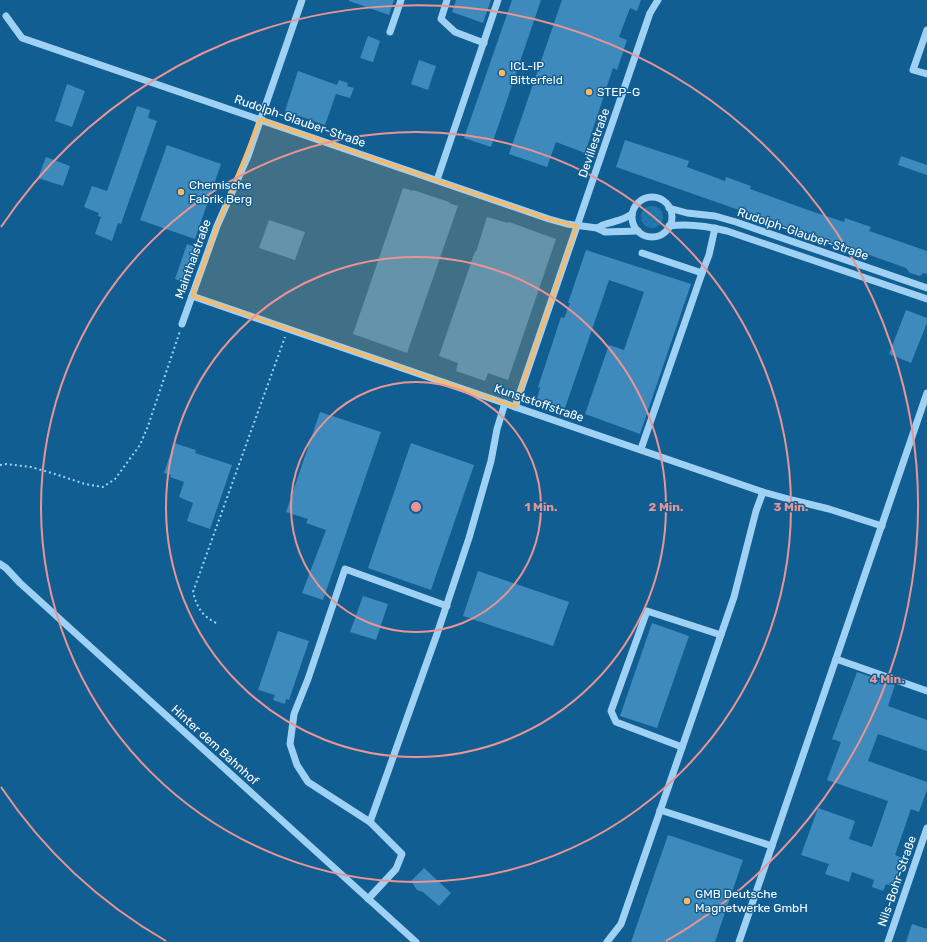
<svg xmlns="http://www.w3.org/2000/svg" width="927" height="942" font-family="Rubik,sans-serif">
  <defs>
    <pattern id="grass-dots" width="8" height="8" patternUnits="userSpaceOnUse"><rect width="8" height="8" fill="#2078b0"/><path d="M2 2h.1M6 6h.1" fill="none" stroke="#36627e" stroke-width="1.8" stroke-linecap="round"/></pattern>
  </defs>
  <rect width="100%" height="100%" fill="#115e93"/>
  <circle fill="url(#grass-dots)" cx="652" cy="217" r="11"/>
  <g fill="#3e8abd">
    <polygon points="349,0 394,0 389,15 349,1"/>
    <polygon points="456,0 491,0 483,23 452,12"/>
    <polygon points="512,0 541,0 491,147 464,138"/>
    <polygon points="562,0 641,0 637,11 630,8 619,37 627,40 617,70 613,68 585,153 556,142 547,167 509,154"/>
    <polygon points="368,36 380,41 373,62 360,58"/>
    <polygon points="419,60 436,66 428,90 411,84"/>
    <polygon points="298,71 337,85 339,80 348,83 347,86 354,88 350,98 336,94 325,125 285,111"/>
    <polygon points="67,84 85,91 72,127 55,121"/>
    <polygon points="137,106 150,110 148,118 157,121 121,224 118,223 112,241 95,234 101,217 98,216 99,213 84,207 92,186 107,191"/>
    <polygon points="625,140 689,161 687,167 725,181 726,177 751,186 750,189 805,209 844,222 845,218 871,227 869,231 878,234 927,251 927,274 923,273 920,276 910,273 906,268 864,253 858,254 855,250 843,246 840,248 836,244 790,228 787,230 777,226 776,223 616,167"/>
    <polygon points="167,145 221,164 195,239 140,220"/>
    <polygon points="901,156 927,165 927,175 898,165"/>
    <polygon points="46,157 70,166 63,186 38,178"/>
    <polygon points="403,188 413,191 413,190 449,202 449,203 458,206 407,353 353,334"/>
    <polygon points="487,217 508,223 509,222 556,239 508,380 488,373 485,381 456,371 458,363 439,356 475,251 476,252"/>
    <polygon points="269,220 305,232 295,260 259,248"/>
    <polygon points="187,244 200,249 188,284 175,279"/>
    <polygon points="586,250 691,284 640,434 585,414 609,345 624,350 644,292 609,280 565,408 537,399 540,388 538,387 561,317 564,318 570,303 568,303"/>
    <polygon points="906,310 927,318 927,323 911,363 889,354"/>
    <polygon points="320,412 381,432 323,600 302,593 326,530 306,523 308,519 286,512"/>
    <polygon points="174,443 196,450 195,453 232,465 210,529 187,521 193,503 179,497 184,482 170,477 171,475 164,473"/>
    <polygon points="411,443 474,465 431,590 368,568"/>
    <polygon points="478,571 569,602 553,646 463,616"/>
    <polygon points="363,596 388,604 376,640 350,632"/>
    <polygon points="652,623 689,636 657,728 620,716"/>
    <polygon points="278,631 309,641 289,700 286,699 285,704 273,700 275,695 258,690"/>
    <polygon points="857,672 895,685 888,706 927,720 927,751 878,734 868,761 927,782 927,790 919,812 911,809 895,855 903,858 893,887 886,884 883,891 872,887 874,880 852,872 849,882 825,874 829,864 801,855 818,808 855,821 849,839 872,847 888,801 827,780 841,742 832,739"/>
    <polygon points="668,835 743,860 715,942 631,942"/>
    <polygon points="424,868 451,893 439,906 423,892 417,890 411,881"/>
    <polygon points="912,924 927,929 927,942 906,942"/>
  </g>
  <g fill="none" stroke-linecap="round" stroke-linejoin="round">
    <g stroke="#9ed1f3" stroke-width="2" stroke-dasharray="2 3" stroke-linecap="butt">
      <polyline points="0,465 6,464 31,467 55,474 85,484 103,487 115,479 140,445 148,426 180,331"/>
      <path d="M216,623C201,615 197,607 193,592L285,337"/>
    </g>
    <g stroke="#9ed1f3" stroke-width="7">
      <polyline points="447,0 441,19 455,32 484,43"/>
      <polyline points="6,16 22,38 549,219 567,224 597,228 605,232 638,231"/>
      <polyline points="927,30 913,70 927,74"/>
      <polyline points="390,32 401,0"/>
      <polyline points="437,180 498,0"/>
      <circle cx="652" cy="217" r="20"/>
      <polyline points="669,208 687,213 715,216 736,222 927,288"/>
      <path d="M669,226C689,223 708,226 727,231L927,299"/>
      <path d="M597,228C605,223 608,224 616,221C622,220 627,217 632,214"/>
      <polyline points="642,253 702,273 709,255 715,228"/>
      <polyline points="192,296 763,492 792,500 829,509 882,526"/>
      <polyline points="182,324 217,226 248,156 302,0"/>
      <polyline points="515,407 650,13 658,0"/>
      <polyline points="641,449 702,273"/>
      <polyline points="0,564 6,568 20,583 416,942"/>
      <polyline points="447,606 345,569 308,679 294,714 290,744 297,765 308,782 370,822 437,634 469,538 491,461 497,429 505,403"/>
      <polyline points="836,659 927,691"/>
      <polyline points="682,747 616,722 611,711 647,611 721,635"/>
      <polyline points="660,810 772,846"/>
      <polyline points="368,899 396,869 402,854 370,822"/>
      <polyline points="607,942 621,924 734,597 756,511 763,492"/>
      <polyline points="739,942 927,393"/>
      <polyline points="888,942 927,828"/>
    </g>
  </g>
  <path fill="#ffb860" fill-opacity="0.2" stroke="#ffb860" stroke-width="3" stroke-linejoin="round" d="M260,119L549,219L577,226L515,407L192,296L217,226Z"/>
  <g fill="none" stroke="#ea9494" stroke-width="2">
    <circle cx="416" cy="507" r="125"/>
    <circle cx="416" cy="507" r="250"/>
    <circle cx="416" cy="507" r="375"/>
    <path d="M166 941A501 501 0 0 1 1 787M1 227A501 501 0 1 1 666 941"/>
  </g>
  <g fill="#ffb860" stroke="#115e93" stroke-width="1.5">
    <circle cx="502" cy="73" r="4"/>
    <circle cx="589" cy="92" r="4"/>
    <circle cx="181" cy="192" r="4"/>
    <circle cx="687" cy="901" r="4"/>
  </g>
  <g text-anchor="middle" stroke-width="3" stroke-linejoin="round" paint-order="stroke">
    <g font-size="12" fill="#fff" stroke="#115e93" text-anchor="start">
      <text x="510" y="70">ICL-IP<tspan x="510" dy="14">Bitterfeld</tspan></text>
      <text x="597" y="96">STEP-G</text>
      <text x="189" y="189">Chemische<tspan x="189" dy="14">Fabrik Berg</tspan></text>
      <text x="695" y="898">GMB Deutsche<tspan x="695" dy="14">Magnetwerke GmbH</tspan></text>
    </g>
    <g font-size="12" fill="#fff" stroke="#115e93">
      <text transform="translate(300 121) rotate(19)" y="4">Rudolph-Glauber-Straße</text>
      <text transform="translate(594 143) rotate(-71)" y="4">Devillestraße</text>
      <text transform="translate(803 234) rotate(19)" y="4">Rudolph-Glauber-Straße</text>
      <text transform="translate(193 259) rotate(-70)" y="4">Mainthalstraße</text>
      <text transform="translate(539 403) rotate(19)" y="4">Kunststoffstraße</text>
      <text transform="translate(215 745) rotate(42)" y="4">Hinter dem Bahnhof</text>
      <text transform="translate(897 881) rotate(-71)" y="4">Nils-Bohr-Straße</text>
    </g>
  </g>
  <circle cx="416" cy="507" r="6" fill="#ea9494" stroke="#115e93" stroke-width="2"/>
  <g font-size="12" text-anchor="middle" font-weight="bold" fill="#ea9494" stroke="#115e93" stroke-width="3" stroke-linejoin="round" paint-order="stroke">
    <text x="541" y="511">1 Min.</text>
    <text x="666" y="511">2 Min.</text>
    <text x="791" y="511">3 Min.</text>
    <text x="887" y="683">4 Min.</text>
  </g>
</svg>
